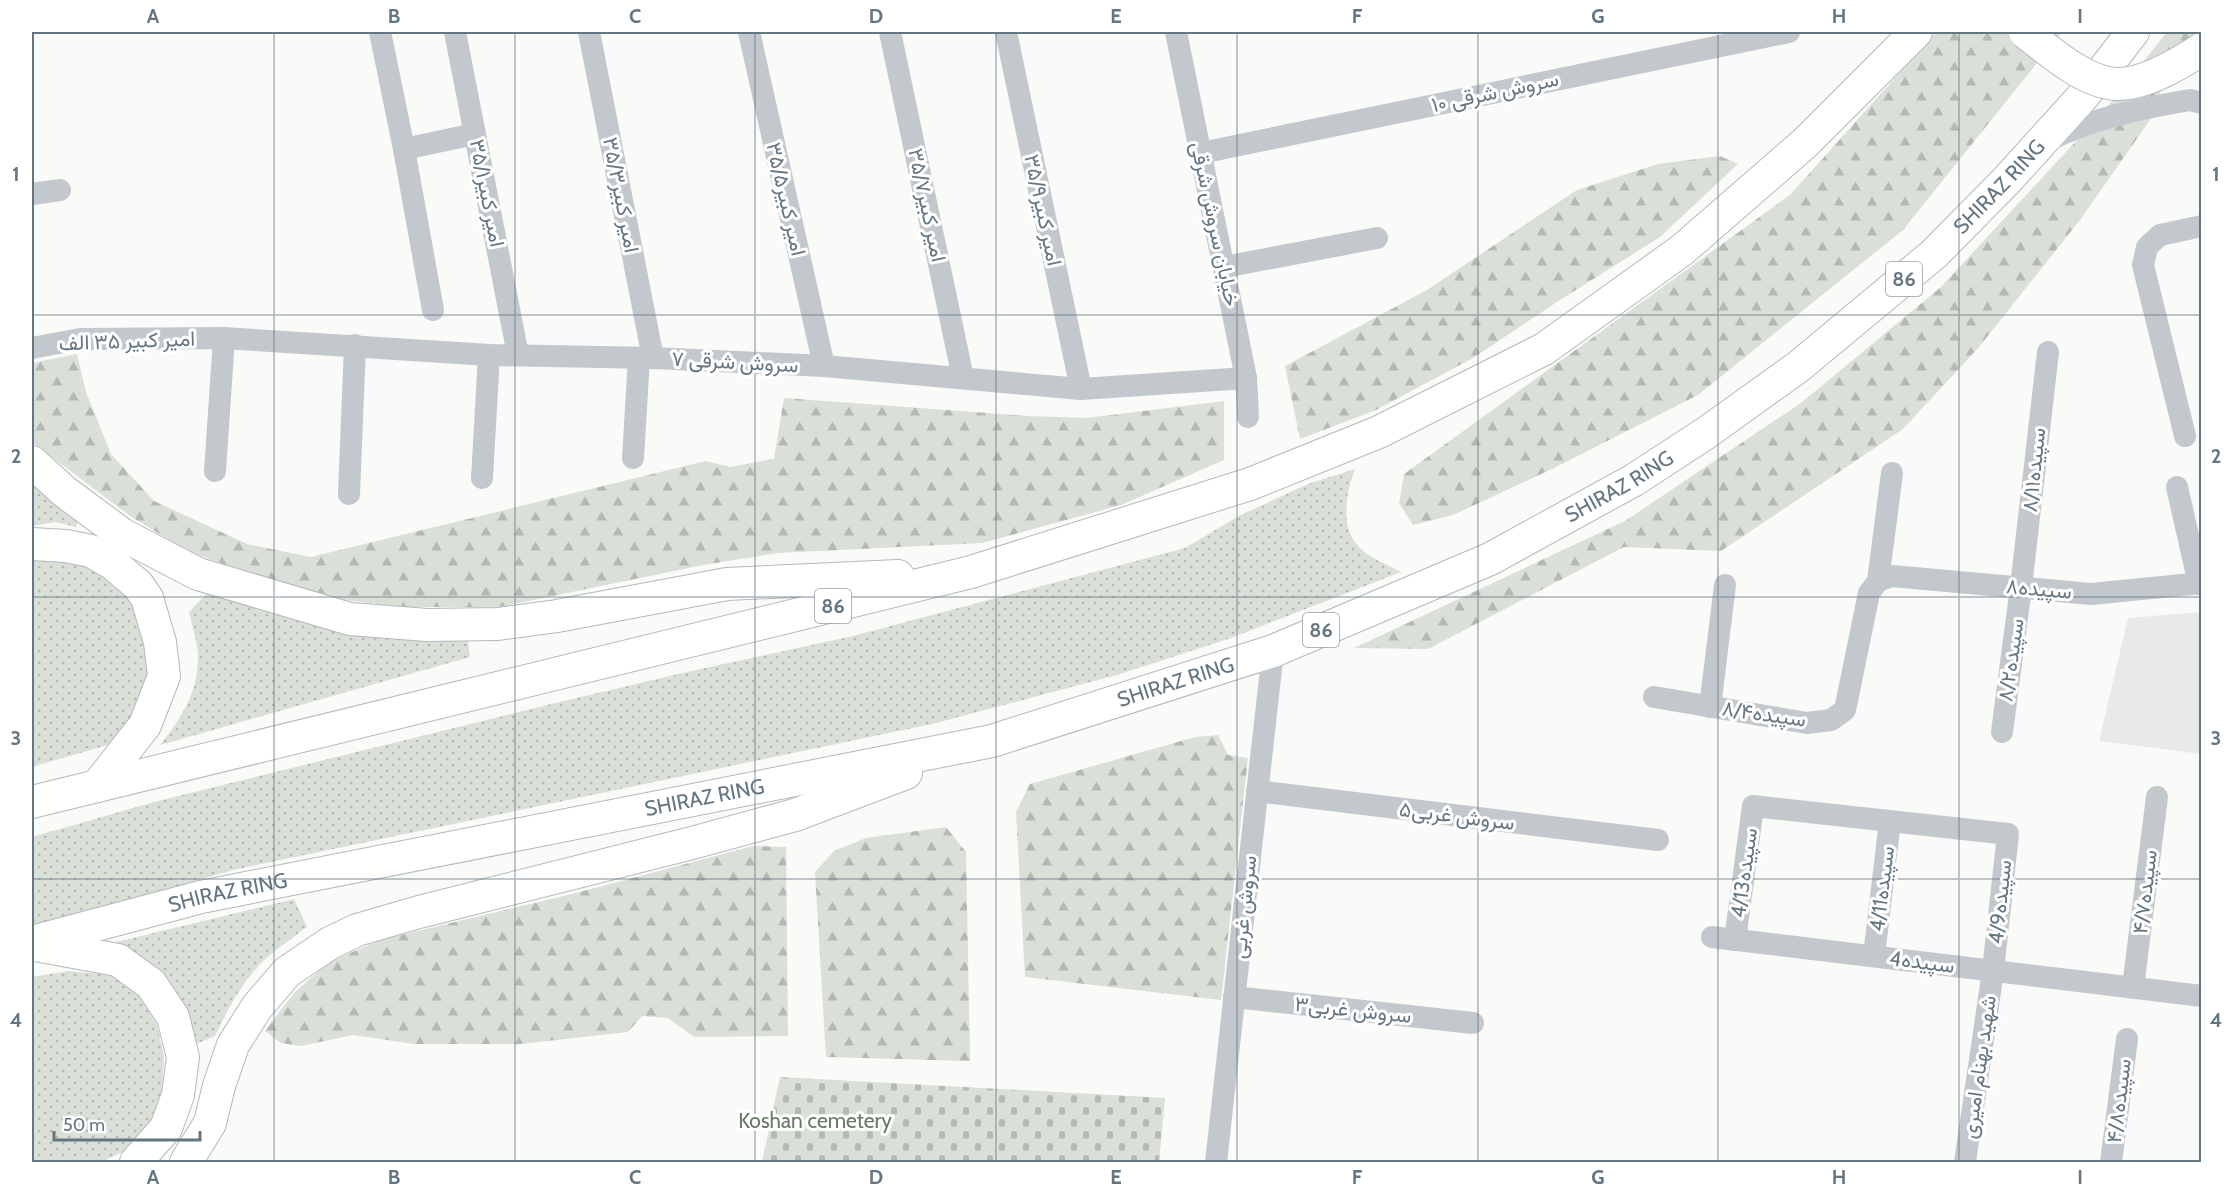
<svg xmlns="http://www.w3.org/2000/svg" width="2233" height="1194" font-family="Cabin,Vazirmatn,sans-serif">
  <defs>
    <pattern id="grass-dots" width="8" height="8" patternUnits="userSpaceOnUse" patternTransform="scale(1.5)"><rect width="8" height="8" fill="#dadfd7"/><path d="M2 2h.1M6 6h.1" fill="none" stroke="#b4b9b4" stroke-width="1.8" stroke-linecap="round"/></pattern>
    <pattern id="forest-firs" width="22" height="20" patternUnits="userSpaceOnUse" patternTransform="scale(1.5)"><rect width="22" height="20" fill="#dadfd7"/><path d="M5 1l3.5 6h-7zM16 11l3.5 6h-7z" fill="#b4b9b4"/></pattern>
    <pattern id="cemetery-stones" width="16" height="16" patternUnits="userSpaceOnUse" patternTransform="scale(1.5)"><rect width="16" height="16" fill="#dadfd7"/><path d="M2 7V4a2 2 0 0 1 4 0v3zM10 15v-3a2 2 0 0 1 4 0v3z" fill="#b4b9b4"/></pattern>
  </defs>
  <rect width="100%" height="100%" fill="#fafaf8"/>
  <polygon fill="#e8e9e9" points="2201,612 2201,754 2099,741 2128,618"/>
  <g fill="url(#grass-dots)">
    <path d="M1355,469C1346,493 1339,528 1360,548C1371,559 1388,565 1401,572L1231,638L1117,675L932,724L233,870L32,928V837L154,802L547,705L687,672L853,636L1185,548L1239,516L1308,484Z"/>
    <polygon points="32,470 81,510 76,527 55,522 32,526"/>
    <polygon points="67,555 125,582 159,667 136,728 108,745 32,767 32,559"/>
    <path d="M216,584L467,631L470,657L160,745C182,718 199,691 198,654C197,641 192,626 189,612Z"/>
    <path d="M294,899L307,927C295,936 282,945 270,955C244,977 229,1007 215,1036L193,1045L130,950L116,942Z"/>
    <polygon points="68,971 111,975 139,996 157,1025 164,1056 162,1092 149,1124 123,1152 101,1162 32,1162 32,977"/>
  </g>
  <g fill="url(#forest-firs)">
    <polygon points="1936,32 2062,32 1903,230 1698,395 1554,468 1453,515 1413,525 1399,503 1404,474 1790,195"/>
    <polygon points="2167,32 2201,32 2201,39 2167,55 2157,110 2080,220 1979,347 1903,429 1721,551 1624,547 1428,649 1354,648 1625,521 1801,403 1941,287 2103,112"/>
    <polygon points="1720,156 1738,164 1660,237 1560,300 1473,358 1376,410 1300,439 1285,366 1427,290 1577,190 1658,164"/>
    <polygon points="77,354 86,392 111,454 154,501 247,544 311,557 706,461 730,467 774,459 784,398 1028,416 1087,418 1224,401 1224,460 1121,505 982,543 778,553 703,565 500,607 403,607 320,597 189,552 130,516 32,442 32,363"/>
    <polygon points="1218,735 1228,755 1248,758 1221,1000 1025,977 1016,812 1030,784 1195,737"/>
    <polygon points="946,827 966,852 970,1061 826,1057 815,872 834,851 866,838"/>
    <polygon points="753,846 786,847 788,1036 694,1037 668,1018 642,1016 628,1032 521,1044 414,1044 353,1035 301,1046 281,1043 265,1031 294,993 329,962 380,940 576,893"/>
  </g>
  <polygon fill="url(#cemetery-stones)" points="780,1077 1165,1098 1159,1162 762,1162"/>
  <g fill="none" stroke-linecap="round" stroke-linejoin="round">
    <g stroke="#b4b9bd" stroke-width="34">
      <g id="highway">
        <polyline points="32,462 65,492 123,535 198,574 350,619 427,625 498,624 557,616 727,584 898,576"/>
        <polyline points="32,544 66,546 91,551 112,563 138,585 147,598 160,642 164,676 145,725 97,786"/>
        <polyline points="32,802 971,572 1250,484 1379,432 1544,349 1682,250 1805,143 1916,32"/>
        <path id="s1" d="M32,942L201,897L992,741L1273,651L1490,559L1634,480L1706,433L1798,367L1934,254L2007,180L2084,95L2133,32"/>
        <polyline points="35,945 118,960 151,984 173,1017 183,1057 178,1095 166,1128 136,1162"/>
        <polyline points="186,1162 210,1123 219,1086 233,1045 257,1007 287,972 330,943 357,930 419,912 692,843 795,815 906,773"/>
      </g>
    </g>
    <g stroke="#c3c8cc" stroke-width="22">
      <polyline points="380,32 404,149 433,310"/>
      <polyline points="455,32 518,355"/>
      <polyline points="589,32 653,358"/>
      <polyline points="749,32 824,366"/>
      <polyline points="890,32 963,378"/>
      <polyline points="1006,32 1081,389"/>
      <polyline points="1176,32 1246,378 1248,417"/>
      <path d="M2049,140C2097,117 2138,109 2190,100L2202,103"/>
      <polyline points="404,149 475,134"/>
      <polyline points="1201,153 1789,32"/>
      <polyline points="32,194 60,190"/>
      <polyline points="1224,267 1377,238"/>
      <polyline points="32,348 80,339 224,338 489,355 653,358 824,366 1081,389 1246,378"/>
      <polyline points="2185,436 2143,265 2147,247 2160,235 2202,226"/>
      <polyline points="633,458 639,358"/>
      <polyline points="215,471 224,338"/>
      <polyline points="482,478 489,355"/>
      <polyline points="2177,487 2199,584"/>
      <polyline points="349,494 355,345"/>
      <polyline points="1878,581 1892,576 2091,594 2202,583"/>
      <polyline points="1654,697 1807,723 1831,720 1845,710 1869,593 1878,581 1892,473"/>
      <polyline points="1710,707 1725,585"/>
      <polyline points="2002,732 2021,587 2048,352"/>
      <polyline points="1257,791 1658,840"/>
      <polyline points="1712,937 2202,996"/>
      <polyline points="1735,940 1753,806 2008,834 1993,971 1965,1162"/>
      <polyline points="1874,956 1890,821"/>
      <polyline points="2133,987 2157,797"/>
      <polyline points="1234,997 1473,1023"/>
      <polyline points="1216,1162 1273,651"/>
      <polyline points="2111,1162 2127,1039"/>
    </g>
    <use href="#highway" stroke="#fff" stroke-width="32"/>
    <g stroke="#b4b9bd" stroke-width="34" stroke-linecap="butt">
      <path id="highway-bridge" d="M2025,32C2049,51 2084,82 2116,84C2144,85 2179,64 2202,49"/>
    </g>
    <use href="#highway-bridge" stroke="#fff" stroke-width="32"/>
  </g>
  <path fill="none" stroke="#657683" stroke-width="1.5" stroke-opacity="0.55" d="M274,32V1162M515,32V1162M755,32V1162M996,32V1162M1237,32V1162M1478,32V1162M1718,32V1162M1959,32V1162M32,315H2202M32,597H2202M32,879H2202"/>
  <g text-anchor="middle" stroke-width="6" stroke-linejoin="round" paint-order="stroke">
    <g fill="#fff" stroke="#939fa8" stroke-width="1.5">
      <rect x="1886" y="262" width="36" height="34" rx="4.5"/>
      <rect x="815" y="589" width="36" height="34" rx="4.5"/>
      <rect x="1303" y="613" width="36" height="34" rx="4.5"/>
    </g>
    <g font-size="20" font-weight="bold" fill="#657683">
      <text x="1904" y="286">86</text>
      <text x="833" y="613">86</text>
      <text x="1321" y="637">86</text>
    </g>
    <g font-size="21" fill="#657683" stroke="#fff">
      <text transform="translate(1495 92) rotate(-12)" y="7">سروش شرقی ۱۰</text>
      <text dy="7" stroke="none"><textPath href="#s1" startOffset="2146">SHIRAZ RING</textPath></text>
      <text transform="translate(487 193) rotate(79)" y="7">امیر کبیر۳۵/۱</text>
      <text transform="translate(621 195) rotate(79)" y="7">امیر کبیر۳۵/۳</text>
      <text transform="translate(786 199) rotate(77)" y="7">امیر کبیر۳۵/۵</text>
      <text transform="translate(927 205) rotate(78)" y="7">امیر کبیر۳۵/۷</text>
      <text transform="translate(1043 210) rotate(78)" y="7">امیر کبیر۳۵/۹</text>
      <text transform="translate(1215 224) rotate(78)" y="7">خیابان سروش شرقی</text>
      <text transform="translate(127 341) rotate(-2)" y="7">امیر کبیر ۳۵ الف</text>
      <text transform="translate(735 362) rotate(3)" y="7">سروش شرقی ۷</text>
      <text transform="translate(2034 470) rotate(-84)" y="7">سپیده۸/۱۱</text>
      <text dy="7" stroke="none"><textPath href="#s1" startOffset="1660">SHIRAZ RING</textPath></text>
      <text transform="translate(2039 589) rotate(5)" y="7">سپیده۸</text>
      <text transform="translate(2011 660) rotate(-82)" y="7">سپیده۸/۲</text>
      <text dy="7" stroke="none"><textPath href="#s1" startOffset="1174">SHIRAZ RING</textPath></text>
      <text transform="translate(1764 714) rotate(8)" y="7">سپیده۸/۴</text>
      <text dy="7" stroke="none"><textPath href="#s1" startOffset="688">SHIRAZ RING</textPath></text>
      <text transform="translate(1457 816) rotate(7)" y="7">سروش غربی۵</text>
      <text transform="translate(1744 873) rotate(-82)" y="7">4/13سپیده</text>
      <text transform="translate(1882 889) rotate(-83)" y="7">4/11سپیده</text>
      <text transform="translate(2145 892) rotate(-83)" y="7">سپیده۴/۷</text>
      <text dy="7" stroke="none"><textPath href="#s1" startOffset="202">SHIRAZ RING</textPath></text>
      <text transform="translate(2000 902) rotate(-84)" y="7">4/9سپیده</text>
      <text transform="translate(1244 907) rotate(-84)" y="7">سروش غربی</text>
      <text transform="translate(1922 962) rotate(7)" y="7">4سپیده</text>
      <text transform="translate(1353 1010) rotate(6)" y="7">سروش غربی۳</text>
      <text transform="translate(1979 1067) rotate(-82)" y="7">شهید بهنام امیری</text>
      <text transform="translate(2119 1101) rotate(-83)" y="7">سپیده۴/۸</text>
    </g>
    <g font-size="21" fill="#687a64" stroke="#fff">
      <text x="815" y="1128">Koshan cemetery</text>
    </g>
  </g>
  <rect width="2233" height="1194" fill="none" stroke="#ffffff" stroke-width="66"/>
  <path d="M54 1131v9h146v-9" fill="none" stroke="#657683" stroke-width="3"/>
  <text x="63" y="1131" font-size="18" fill="#657683" stroke="#ffffff" stroke-width="4.5" paint-order="stroke">50 m</text>
  <rect x="33" y="33" width="2167" height="1128" fill="none" stroke="#657683" stroke-width="2"/>
  <g font-size="20" text-anchor="middle" font-weight="bold" fill="#657683">
    <text x="153" y="23">A</text>
    <text x="394" y="23">B</text>
    <text x="635" y="23">C</text>
    <text x="876" y="23">D</text>
    <text x="1116" y="23">E</text>
    <text x="1357" y="23">F</text>
    <text x="1598" y="23">G</text>
    <text x="1839" y="23">H</text>
    <text x="2080" y="23">I</text>
    <text x="16" y="181">1</text>
    <text x="2216" y="181">1</text>
    <text x="16" y="463">2</text>
    <text x="2216" y="463">2</text>
    <text x="16" y="745">3</text>
    <text x="2216" y="745">3</text>
    <text x="16" y="1027">4</text>
    <text x="2216" y="1027">4</text>
    <text x="153" y="1184">A</text>
    <text x="394" y="1184">B</text>
    <text x="635" y="1184">C</text>
    <text x="876" y="1184">D</text>
    <text x="1116" y="1184">E</text>
    <text x="1357" y="1184">F</text>
    <text x="1598" y="1184">G</text>
    <text x="1839" y="1184">H</text>
    <text x="2080" y="1184">I</text>
  </g>
</svg>
